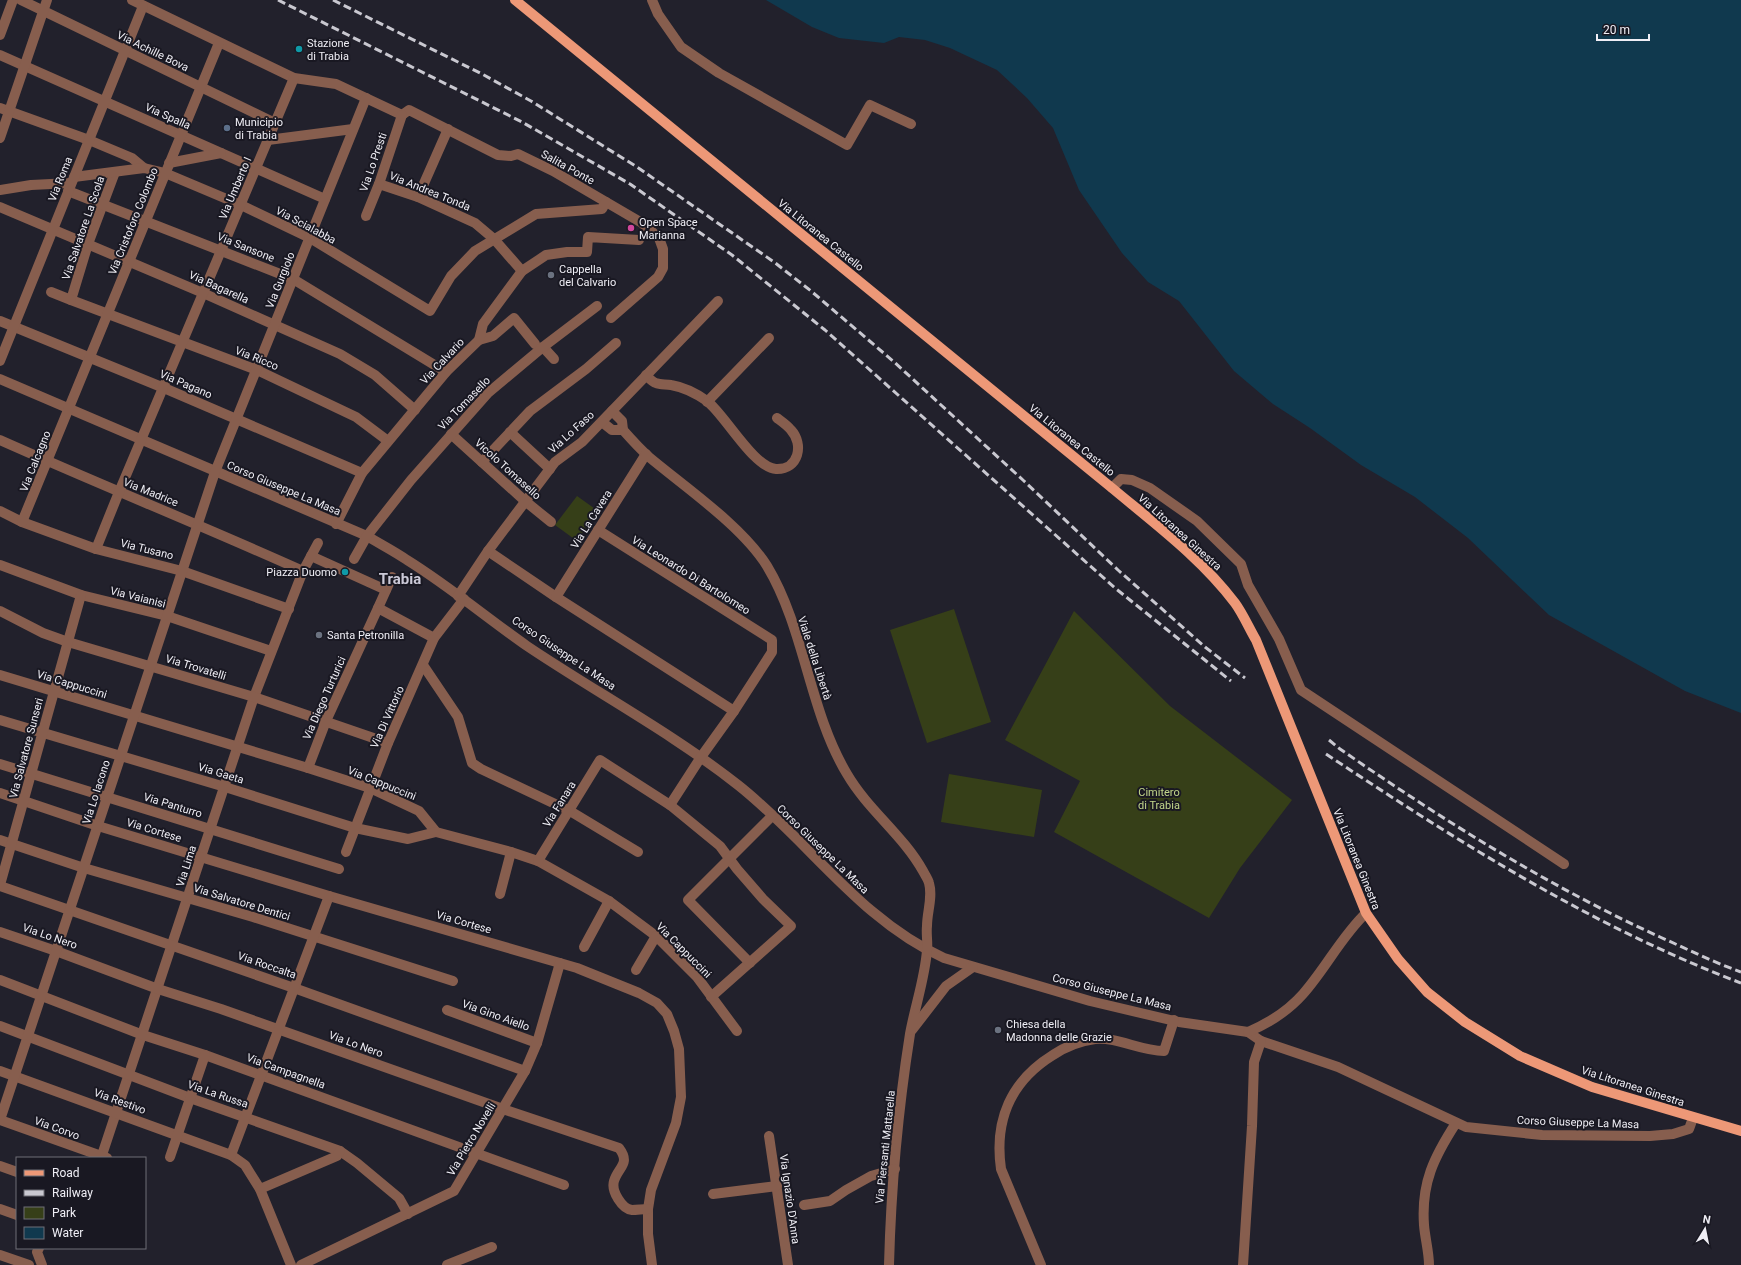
<svg xmlns="http://www.w3.org/2000/svg" width="1741" height="1265" font-family="Roboto,sans-serif">
  <rect width="100%" height="100%" fill="#22212c"/>
  <g fill="#363f18">
    <polygon points="577,496 598,511 577,541 555,525"/>
    <polygon points="954,609 991,722 927,743 890,630"/>
    <polygon points="1074,611 1170,706 1292,800 1240,868 1209,918 1054,832 1080,781 1005,740"/>
    <polygon points="949,774 1042,790 1034,837 941,822"/>
  </g>
  <polygon fill="#10394e" points="766,0 1741,0 1741,713 1685,691 1549,615 1468,538 1415,497 1361,465 1310,428 1273,404 1234,371 1179,301 1148,282 1122,253 1079,190 1053,128 1027,98 997,70 950,48 925,40 899,37 884,43 839,38 812,27"/>
  <g fill="none" stroke-linecap="round" stroke-linejoin="round">
    <g stroke="#875e4e" stroke-width="10">
      <polyline points="21,0 275,123"/>
      <polyline points="132,0 294,78 336,84 402,115 409,110 498,155 511,156 518,154 553,171 642,223 659,238 663,249 663,268 658,277 611,318"/>
      <polyline points="652,0 658,14 681,47 719,73 847,145 870,105 911,124"/>
      <polyline points="0,35 13,0"/>
      <polyline points="0,55 325,199"/>
      <polyline points="0,108 89,140 132,158 144,168"/>
      <polyline points="0,138 47,0"/>
      <polyline points="268,140 353,129"/>
      <polyline points="169,163 221,153"/>
      <polyline points="115,172 88,244 71,300 257,370 356,417 388,441"/>
      <polyline points="74,177 144,168 165,173 241,205 310,238 430,311 451,276 475,251 536,214 602,209 606,202"/>
      <polyline points="379,184 418,197 475,223 494,239 522,271"/>
      <polyline points="0,190 31,185 71,183"/>
      <polyline points="68,191 293,279 446,372"/>
      <polyline points="418,197 448,129"/>
      <polyline points="0,207 203,293 340,354 375,375 415,410"/>
      <polyline points="366,216 379,184 402,115"/>
      <polyline points="51,292 71,300"/>
      <polyline points="0,321 164,388 362,473"/>
      <polyline points="479,340 493,336 514,318 535,344"/>
      <polyline points="543,347 554,359"/>
      <polyline points="0,361 143,6"/>
      <path d="M646,375C649,378 652,382 656,383C660,385 666,384 671,385C683,387 697,394 707,401C725,415 754,468 776,469C799,470 804,444 791,430C787,425 781,421 777,418"/>
      <path d="M0,379L367,536C380,544 394,551 407,560C449,586 487,618 527,646C597,693 672,733 738,785C809,841 860,920 944,958L1090,1001L1179,1022L1248,1032L1261,1041L1338,1067L1466,1127L1542,1135L1650,1136L1673,1134L1689,1129L1693,1118"/>
      <polyline points="707,402 769,338"/>
      <polyline points="612,411 622,421 623,430"/>
      <path d="M602,422L612,430H623C631,439 640,449 649,457C686,488 742,526 767,566C805,629 809,711 847,774C868,810 903,835 923,871C925,875 928,879 929,883C933,897 927,912 927,926C926,934 928,942 927,950C925,978 915,1006 910,1034C898,1110 891,1188 889,1265"/>
      <polyline points="510,432 550,469"/>
      <polyline points="451,434 525,501 551,522"/>
      <path d="M0,440C101,485 203,526 303,571L254,697L101,1158"/>
      <polyline points="482,462 530,411 586,369 616,343"/>
      <polyline points="1112,488 1121,479 1132,480 1150,488 1197,521 1241,564 1248,585 1279,639 1301,690 1564,864"/>
      <polyline points="0,511 22,522 96,549 182,571 289,609"/>
      <polyline points="22,522 219,43"/>
      <polyline points="336,524 362,473 446,372 479,340 483,324 522,271 546,255 567,252 587,252 588,237 639,240"/>
      <polyline points="598,530 772,640 772,652 734,711 701,757 670,805"/>
      <polyline points="96,549 119,492 294,78"/>
      <polyline points="488,551 556,597 734,711"/>
      <polyline points="311,556 386,590"/>
      <polyline points="354,559 367,536 411,480 488,393 543,347 597,306"/>
      <polyline points="0,565 81,595 167,616 271,651"/>
      <polyline points="303,571 318,543"/>
      <polyline points="458,596 488,551 555,462 582,442 718,301"/>
      <polyline points="556,597 646,454"/>
      <polyline points="378,608 392,577"/>
      <polyline points="0,611 43,633 68,642 254,697 388,743"/>
      <polyline points="423,665 458,717 472,763 481,769 570,811 638,852"/>
      <polyline points="0,675 308,768 370,788 419,811 436,832 511,852 538,861 609,901 656,936 697,977 737,1031"/>
      <polyline points="0,720 225,787 355,828 408,839 436,832"/>
      <polyline points="0,764 339,869"/>
      <polyline points="308,768 326,721 378,608 434,638"/>
      <polyline points="0,793 98,826 329,896 577,968 639,993 657,1003 667,1014 674,1031 679,1049 681,1097 676,1123 651,1190 648,1209 648,1234 652,1265"/>
      <polyline points="0,840 84,868 253,917 453,981"/>
      <polyline points="346,852 388,743 434,638 464,599"/>
      <polyline points="538,861 600,760 670,805 720,846 737,869 763,899 791,926 711,997"/>
      <polyline points="0,885 81,595"/>
      <polyline points="0,886 294,988 525,1071"/>
      <polyline points="500,894 511,852"/>
      <path d="M0,932L56,951L158,989L221,1009L503,1109L619,1148C631,1164 618,1167 614,1181C611,1191 622,1209 632,1210C637,1210 643,1209 648,1209"/>
      <polyline points="584,947 609,901"/>
      <polyline points="750,963 688,900 772,816"/>
      <polyline points="636,970 656,936"/>
      <polyline points="0,980 143,1035 205,1055 564,1185"/>
      <polyline points="447,1010 537,1043"/>
      <polyline points="0,1026 190,1098 340,1151 357,1163 399,1198 408,1214"/>
      <polyline points="912,1030 946,986 973,967"/>
      <path d="M1248,1032C1269,1023 1288,1011 1303,994C1326,968 1341,937 1366,913"/>
      <polyline points="0,1071 231,1155 245,1165 260,1189 291,1265"/>
      <polyline points="769,1136 788,1265"/>
      <polyline points="231,1155 329,896"/>
      <polyline points="170,1157 205,1055"/>
      <polyline points="107,1158 0,1120 215,472 366,98"/>
      <polyline points="0,1166 17,1172"/>
      <polyline points="260,1189 337,1156 340,1151"/>
      <polyline points="713,1194 777,1186"/>
      <polyline points="804,1205 830,1201 846,1190 871,1176 895,1169"/>
      <polyline points="0,1209 17,1215"/>
      <polyline points="39,1248 37,1252 42,1265"/>
      <polyline points="0,1255 29,1265"/>
      <polyline points="301,1265 454,1191 525,1071 537,1043 560,963"/>
      <polyline points="447,1265 492,1247"/>
      <path d="M1041,1265L1001,1169C994,1120 1011,1081 1053,1055C1065,1047 1080,1041 1095,1039C1118,1037 1140,1051 1164,1051L1174,1020"/>
      <polyline points="1243,1265 1252,1126 1254,1062 1261,1041"/>
      <path d="M1429,1265C1429,1252 1425,1238 1424,1225C1421,1183 1434,1157 1456,1123"/>
    </g>
    <path stroke="#ed9877" stroke-width="10" d="M515,0L1112,488C1155,524 1201,558 1235,603C1243,614 1249,628 1256,640L1366,913L1398,959L1427,992L1465,1022L1520,1056L1592,1087L1741,1131"/>
    <g stroke="#c9c8d0" stroke-width="3" stroke-dasharray="8 4" stroke-linecap="butt">
      <polyline points="278,0 522,122 630,184 732,255 825,330 1115,588 1231,681"/>
      <polyline points="333,0 482,74 531,101 637,167 774,262 811,291 893,361 1024,481 1118,570 1205,647 1245,678"/>
      <path d="M1329,740L1340,749C1443,820 1546,885 1660,937C1687,949 1713,962 1741,972"/>
      <path d="M1326,754C1459,842 1591,926 1741,983"/>
    </g>
  </g>
  <g fill="#0f9aa8" stroke="#191822" stroke-width="1.5">
    <circle cx="299" cy="49" r="4"/>
    <circle cx="345" cy="572" r="4"/>
  </g>
  <circle fill="#5c6f8a" stroke="#191822" stroke-width="1.5" cx="227" cy="128" r="4"/>
  <circle fill="#d1479c" stroke="#191822" stroke-width="1.5" cx="631" cy="228" r="4"/>
  <g fill="#6b7280" stroke="#191822" stroke-width="1.5">
    <circle cx="551" cy="275" r="4"/>
    <circle cx="319" cy="635" r="4"/>
    <circle cx="998" cy="1030" r="4"/>
  </g>
  <g text-anchor="middle" stroke-width="4" stroke-linejoin="round" paint-order="stroke">
    <g font-size="11" fill="#efeef5" stroke="#191822" text-anchor="start">
      <text x="307" y="47">Stazione<tspan x="307" dy="13">di Trabia</tspan></text>
      <text x="235" y="126">Municipio<tspan x="235" dy="13">di Trabia</tspan></text>
      <text x="639" y="226">Open Space<tspan x="639" dy="13">Marianna</tspan></text>
      <text x="559" y="273">Cappella<tspan x="559" dy="13">del Calvario</tspan></text>
      <text x="337" y="576" text-anchor="end">Piazza Duomo</text>
      <text x="327" y="639">Santa Petronilla</text>
      <text x="1006" y="1028">Chiesa della<tspan x="1006" dy="13">Madonna delle Grazie</tspan></text>
    </g>
    <g font-size="11" fill="#efeef5" stroke="#191822">
      <text transform="translate(153 51) rotate(26)" y="4">Via Achille Bova</text>
      <text transform="translate(168 116) rotate(24)" y="4">Via Spalla</text>
      <text transform="translate(373 162) rotate(-71)" y="4">Via Lo Presti</text>
      <text transform="translate(568 167) rotate(29)" y="4">Salita Ponte</text>
      <text transform="translate(60 179) rotate(-68)" y="4">Via Roma</text>
      <text transform="translate(235 188) rotate(-67)" y="4">Via Umberto I</text>
      <text transform="translate(430 191) rotate(22)" y="4">Via Andrea Tonda</text>
      <text transform="translate(133 221) rotate(-68)" y="4">Via Cristoforo Colombo</text>
      <text transform="translate(306 225) rotate(28)" y="4">Via Scialabba</text>
      <text transform="translate(83 228) rotate(-71)" y="4">Via Salvatore La Scola</text>
      <text transform="translate(821 235) rotate(39)" y="4">Via Litoranea Castello</text>
      <text transform="translate(246 247) rotate(22)" y="4">Via Sansone</text>
      <text transform="translate(280 280) rotate(-68)" y="4">Via Gurgiolo</text>
      <text transform="translate(219 287) rotate(24)" y="4">Via Bagarella</text>
      <text transform="translate(257 358) rotate(22)" y="4">Via Ricco</text>
      <text transform="translate(442 361) rotate(-47)" y="4">Via Calvario</text>
      <text transform="translate(186 384) rotate(23)" y="4">Via Pagano</text>
      <text transform="translate(464 403) rotate(-46)" y="4">Via Tomasello</text>
      <text transform="translate(571 432) rotate(-42)" y="4">Via Lo Faso</text>
      <text transform="translate(1072 440) rotate(39)" y="4">Via Litoranea Castello</text>
      <text transform="translate(35 461) rotate(-68)" y="4">Via Calcagno</text>
      <text transform="translate(508 469) rotate(42)" y="4">Vicolo Tomasello</text>
      <text transform="translate(284 488) rotate(23)" y="4">Corso Giuseppe La Masa</text>
      <text transform="translate(151 492) rotate(22)" y="4">Via Madrice</text>
      <text transform="translate(591 519) rotate(-58)" y="4">Via La Cavera</text>
      <text transform="translate(1180 532) rotate(42)" y="4">Via Litoranea Ginestra</text>
      <text transform="translate(147 549) rotate(14)" y="4">Via Tusano</text>
      <text transform="translate(691 575) rotate(32)" y="4">Via Leonardo Di Bartolomeo</text>
      <text transform="translate(138 597) rotate(14)" y="4">Via Vaianisi</text>
      <text transform="translate(564 653) rotate(34)" y="4">Corso Giuseppe La Masa</text>
      <text transform="translate(815 658) rotate(72)" y="4">Viale della Libertà</text>
      <text transform="translate(196 667) rotate(17)" y="4">Via Trovatelli</text>
      <text transform="translate(72 684) rotate(17)" y="4">Via Cappuccini</text>
      <text transform="translate(324 698) rotate(-66)" y="4">Via Diego Turturici</text>
      <text transform="translate(387 717) rotate(-66)" y="4">Via Di Vittorio</text>
      <text transform="translate(26 748) rotate(-75)" y="4">Via Salvatore Sunseri</text>
      <text transform="translate(221 773) rotate(17)" y="4">Via Gaeta</text>
      <text transform="translate(382 783) rotate(22)" y="4">Via Cappuccini</text>
      <text transform="translate(96 792) rotate(-72)" y="4">Via Lo Iacono</text>
      <text transform="translate(559 804) rotate(-58)" y="4">Via Fanara</text>
      <text transform="translate(173 805) rotate(17)" y="4">Via Panturro</text>
      <text transform="translate(154 830) rotate(17)" y="4">Via Cortese</text>
      <text transform="translate(823 849) rotate(44)" y="4">Corso Giuseppe La Masa</text>
      <text transform="translate(1357 859) rotate(68)" y="4">Via Litoranea Ginestra</text>
      <text transform="translate(186 866) rotate(-72)" y="4">Via Lima</text>
      <text transform="translate(242 902) rotate(17)" y="4">Via Salvatore Dentici</text>
      <text transform="translate(464 922) rotate(16)" y="4">Via Cortese</text>
      <text transform="translate(50 936) rotate(19)" y="4">Via Lo Nero</text>
      <text transform="translate(684 950) rotate(45)" y="4">Via Cappuccini</text>
      <text transform="translate(267 965) rotate(19)" y="4">Via Roccalta</text>
      <text transform="translate(1112 992) rotate(14)" y="4">Corso Giuseppe La Masa</text>
      <text transform="translate(496 1015) rotate(20)" y="4">Via Gino Aiello</text>
      <text transform="translate(356 1044) rotate(20)" y="4">Via Lo Nero</text>
      <text transform="translate(286 1071) rotate(20)" y="4">Via Campagnella</text>
      <text transform="translate(1633 1086) rotate(18)" y="4">Via Litoranea Ginestra</text>
      <text transform="translate(218 1094) rotate(19)" y="4">Via La Russa</text>
      <text transform="translate(120 1101) rotate(20)" y="4">Via Restivo</text>
      <text transform="translate(1578 1122) rotate(2)" y="4">Corso Giuseppe La Masa</text>
      <text transform="translate(57 1128) rotate(20)" y="4">Via Corvo</text>
      <text transform="translate(471 1139) rotate(-59)" y="4">Via Pietro Novelli</text>
      <text transform="translate(885 1147) rotate(-84)" y="4">Via Piersanti Mattarella</text>
      <text transform="translate(790 1199) rotate(82)" y="4">Via Ignazio D'Anna</text>
    </g>
    <g font-size="11" fill="#c2d68a" stroke="#191822">
      <text x="1159" y="796">Cimitero<tspan x="1159" dy="13">di Trabia</tspan></text>
    </g>
    <g font-size="15" font-weight="bold" fill="#cbc9d7" stroke="#191822">
      <text x="400" y="584">Trabia</text>
    </g>
  </g>
  <rect x="16" y="1157" width="130" height="92" fill="#191822" stroke="#6f6e76"/>
  <rect x="24" y="1170" width="20" height="6" fill="#ed9877" stroke="#6f6e76"/>
  <text x="52" y="1177" font-size="12" fill="#efeef5">Road</text>
  <rect x="24" y="1190" width="20" height="6" fill="#c9c8d0" stroke="#6f6e76"/>
  <text x="52" y="1197" font-size="12" fill="#efeef5">Railway</text>
  <rect x="24" y="1207" width="20" height="12" fill="#363f18" stroke="#6f6e76"/>
  <text x="52" y="1217" font-size="12" fill="#efeef5">Park</text>
  <rect x="24" y="1227" width="20" height="12" fill="#10394e" stroke="#6f6e76"/>
  <text x="52" y="1237" font-size="12" fill="#efeef5">Water</text>
  <g transform="translate(1705 1229) rotate(10)" stroke="#191822" stroke-width="3" paint-order="stroke">
  <path d="M0-3L7 15L0 10L-7 15Z" fill="#efeef5"/>
  <text y="-6" font-size="11" font-weight="bold" text-anchor="middle" fill="#efeef5">N</text>
  </g>
  <path d="M1597 34v6h52v-6" fill="none" stroke="#efeef5" stroke-width="2"/>
  <text x="1603" y="34" font-size="12" fill="#efeef5" stroke="#191822" stroke-width="3" paint-order="stroke">20 m</text>
</svg>
